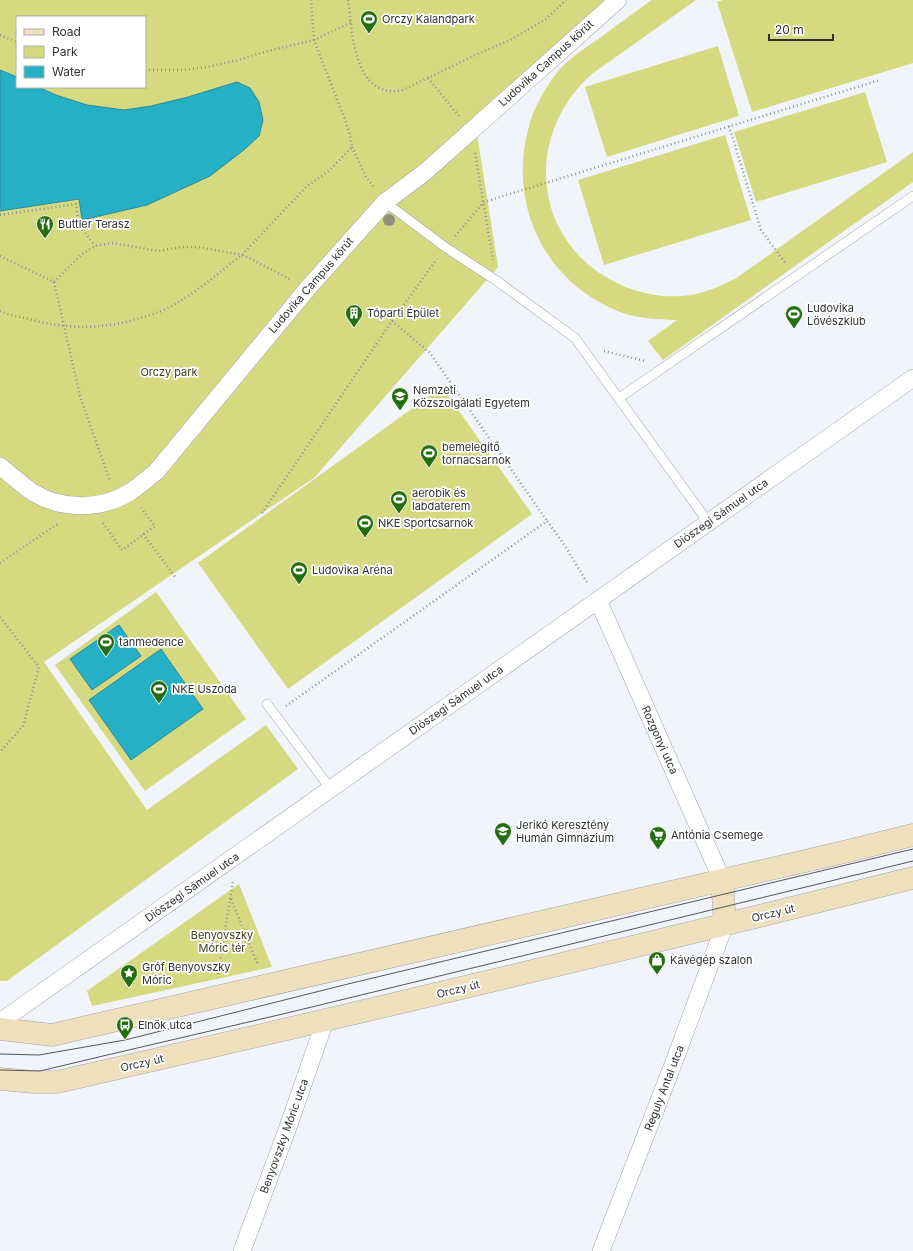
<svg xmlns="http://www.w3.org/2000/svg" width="913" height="1251" font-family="Inter,sans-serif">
  <rect width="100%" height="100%" fill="#f1f4fa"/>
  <g fill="#d5d97f">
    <polygon points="0,0 628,0 477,134 498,267 315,477 44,662 147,810 266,725 298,769 7,981 0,981 0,211 79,199 82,220 245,149 259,136 263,120 188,97 151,106 124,110 87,105 56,95 38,87 145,87 145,17 17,17 17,77 0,70"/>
    <path d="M652,0H696L592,74C523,135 532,242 617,283C639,294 666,299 691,295C708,292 723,285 738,277L913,152V182L663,360L648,341L677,320C658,319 638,319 620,312C546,283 508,207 528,130C532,112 542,93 553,78C564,61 584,49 601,37C618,24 635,12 652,0Z"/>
    <polygon points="723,0 913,0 913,63 752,112 717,2"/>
    <polygon points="718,46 739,116 607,157 585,87"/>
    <polygon points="865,92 887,162 756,202 734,132"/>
    <polygon points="725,135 751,220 604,265 578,180"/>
    <polygon points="442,387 532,514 288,689 198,563"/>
    <polygon points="156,592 246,719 145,791 55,665"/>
    <polygon points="239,884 272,967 92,1006 87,991"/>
  </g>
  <g fill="#26b0c6" stroke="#298a9a">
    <polygon points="0,70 17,77 17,87 38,87 56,95 87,105 124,110 151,106 188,97 237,82 250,88 259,102 263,120 259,136 245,149 210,176 147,205 82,220 79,199 0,211"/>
    <polygon points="119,625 141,656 92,690 70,659"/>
    <polygon points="161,649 203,709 131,760 89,700"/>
  </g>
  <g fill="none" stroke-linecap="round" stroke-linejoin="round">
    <g stroke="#a1a3a9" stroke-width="10">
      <g id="lane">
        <polyline points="385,202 445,247 497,281 575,338 708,522"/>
        <polyline points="619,398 913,196"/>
        <polyline points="267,704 330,788"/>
      </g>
    </g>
    <g stroke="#a1a3a9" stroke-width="18">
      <g id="street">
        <path d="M0,466C11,475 22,485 34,493C62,510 102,510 130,492C139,486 148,478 156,472L308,288L385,202L425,172L618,0"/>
        <polyline points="598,600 722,880"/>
        <polyline points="0,1022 913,378"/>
        <polyline points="242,1251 287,1130 325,1021"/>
        <polyline points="601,1251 677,1054 725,924"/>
      </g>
    </g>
    <g stroke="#a1a3a9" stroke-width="23">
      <g id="secondary">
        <polyline points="722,880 725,924"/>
        <polyline points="0,1029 52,1035 844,852 913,835"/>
        <path d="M0,1079L33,1082H57C343,1017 628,949 913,878"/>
      </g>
    </g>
    <g stroke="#8f9296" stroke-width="2.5" stroke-dasharray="1 3" stroke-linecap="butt">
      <path d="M348,0C353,33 353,100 403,90L471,57L510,40L546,19L566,0"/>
      <polyline points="0,35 17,42"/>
      <polyline points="145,70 183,70 207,67 238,60 268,51 314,40 352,22"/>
      <polyline points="428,78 459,116"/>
      <polyline points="729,126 761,230 786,264"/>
      <polyline points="352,147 366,177 374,187"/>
      <polyline points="475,153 493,260"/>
      <polyline points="0,215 76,204 79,225 95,246"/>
      <polyline points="455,236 484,202 880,80"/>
      <polyline points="0,256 54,282 82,254 95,246 113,243 158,251 182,247 198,247 242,255 306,187 330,170 352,147 350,135 345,120 314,40 311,0"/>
      <polyline points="54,282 80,396 110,481"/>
      <path d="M0,311C9,315 19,317 29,319C65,329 100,330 137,319C147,316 158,313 168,308C195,294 218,273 242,255L253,260L291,280"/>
      <polyline points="392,321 430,353 547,521"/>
      <polyline points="604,351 645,361"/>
      <polyline points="262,513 392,321 437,259"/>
      <polyline points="103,523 122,550 155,526 141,508"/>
      <polyline points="143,534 176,578"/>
      <polyline points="0,563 59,523"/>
      <polyline points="0,617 39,667 23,726 0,752"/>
      <polyline points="286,706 547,521 565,546 588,584"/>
      <polyline points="231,899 258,965"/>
      <polyline points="218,974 233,881"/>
    </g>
    <use href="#lane" stroke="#fff" stroke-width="9"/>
    <use href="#street" stroke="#fff" stroke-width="17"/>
    <use href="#secondary" stroke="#eee0bc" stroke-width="22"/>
    <g stroke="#55575a" stroke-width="1">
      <polyline points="0,1054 39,1055 125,1040 352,983 913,849"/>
      <polyline points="0,1070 40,1071 103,1056 287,1013 913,861"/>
    </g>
  </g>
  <circle fill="#8f907e" cx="389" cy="220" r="6"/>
  <defs>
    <g id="stadium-pin" transform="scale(0.9)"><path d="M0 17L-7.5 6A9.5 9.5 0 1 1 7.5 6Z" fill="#256e0f" stroke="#fff"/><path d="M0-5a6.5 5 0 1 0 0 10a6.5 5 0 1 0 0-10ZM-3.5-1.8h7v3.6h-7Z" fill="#fff"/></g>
    <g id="restaurant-pin" transform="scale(0.9)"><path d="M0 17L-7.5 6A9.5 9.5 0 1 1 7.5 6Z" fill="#256e0f" stroke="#fff"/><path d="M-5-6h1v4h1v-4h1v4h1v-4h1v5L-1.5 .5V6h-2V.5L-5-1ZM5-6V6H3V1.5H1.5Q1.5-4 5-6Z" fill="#fff"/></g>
    <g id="building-pin" transform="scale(0.9)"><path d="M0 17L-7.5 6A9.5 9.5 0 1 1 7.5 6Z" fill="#256e0f" stroke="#fff"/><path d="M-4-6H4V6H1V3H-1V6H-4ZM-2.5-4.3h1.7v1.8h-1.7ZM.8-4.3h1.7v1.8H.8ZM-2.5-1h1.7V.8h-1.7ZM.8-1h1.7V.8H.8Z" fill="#fff"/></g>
    <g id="university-pin" transform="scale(0.9)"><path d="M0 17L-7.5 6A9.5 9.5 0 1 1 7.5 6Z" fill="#256e0f" stroke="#fff"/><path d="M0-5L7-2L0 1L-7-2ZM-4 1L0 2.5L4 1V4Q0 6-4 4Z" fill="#fff"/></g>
    <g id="school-pin" transform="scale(0.9)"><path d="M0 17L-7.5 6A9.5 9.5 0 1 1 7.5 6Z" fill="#256e0f" stroke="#fff"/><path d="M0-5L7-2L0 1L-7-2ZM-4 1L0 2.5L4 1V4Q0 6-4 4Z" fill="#fff"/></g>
    <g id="supermarket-pin" transform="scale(0.9)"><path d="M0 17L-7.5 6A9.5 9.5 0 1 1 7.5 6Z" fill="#256e0f" stroke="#fff"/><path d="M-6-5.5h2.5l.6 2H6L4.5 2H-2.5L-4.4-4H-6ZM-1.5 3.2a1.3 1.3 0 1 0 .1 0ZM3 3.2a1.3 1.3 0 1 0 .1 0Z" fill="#fff"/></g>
    <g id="shop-pin" transform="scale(0.9)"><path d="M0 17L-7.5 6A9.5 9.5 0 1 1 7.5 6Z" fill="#256e0f" stroke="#fff"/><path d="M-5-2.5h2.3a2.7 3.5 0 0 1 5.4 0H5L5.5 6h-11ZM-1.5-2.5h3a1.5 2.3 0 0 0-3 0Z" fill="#fff"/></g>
    <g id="sight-pin" transform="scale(0.9)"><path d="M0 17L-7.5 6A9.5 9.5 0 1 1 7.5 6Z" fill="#256e0f" stroke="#fff"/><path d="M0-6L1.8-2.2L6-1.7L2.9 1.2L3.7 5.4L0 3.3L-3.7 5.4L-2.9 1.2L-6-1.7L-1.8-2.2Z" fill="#fff"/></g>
    <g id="bus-pin" transform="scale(0.9)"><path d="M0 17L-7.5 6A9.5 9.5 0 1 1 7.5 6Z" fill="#256e0f" stroke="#fff"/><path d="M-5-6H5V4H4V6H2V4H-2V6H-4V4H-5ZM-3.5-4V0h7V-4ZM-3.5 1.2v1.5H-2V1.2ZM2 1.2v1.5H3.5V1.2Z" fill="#fff"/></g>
  </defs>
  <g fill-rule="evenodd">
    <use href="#stadium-pin" x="369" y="19"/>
    <use href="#restaurant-pin" x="45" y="224"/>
    <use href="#building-pin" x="354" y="313"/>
    <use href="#stadium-pin" x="794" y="314"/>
    <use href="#university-pin" x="400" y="396"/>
    <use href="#stadium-pin" x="429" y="453"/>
    <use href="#stadium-pin" x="399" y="499"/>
    <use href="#stadium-pin" x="365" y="523"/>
    <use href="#stadium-pin" x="299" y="570"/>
    <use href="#stadium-pin" x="106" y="642"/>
    <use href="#stadium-pin" x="159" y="689"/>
    <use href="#school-pin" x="503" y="831"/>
    <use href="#supermarket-pin" x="658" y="835"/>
    <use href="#shop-pin" x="657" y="960"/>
    <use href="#sight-pin" x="129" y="973"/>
    <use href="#bus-pin" x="125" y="1025"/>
  </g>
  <g text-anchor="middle" stroke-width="3.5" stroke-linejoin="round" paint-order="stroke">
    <g font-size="11" fill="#2f3133" stroke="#fff" text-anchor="start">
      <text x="382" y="23">Orczy Kalandpark</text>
      <text x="58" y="228">Buttler Terasz</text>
      <text x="807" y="312">Ludovika<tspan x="807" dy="13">Lövészklub</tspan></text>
      <text x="367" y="317">Tóparti Épület</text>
      <text x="413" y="394">Nemzeti<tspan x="413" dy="13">Közszolgálati Egyetem</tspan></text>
      <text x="442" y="451">bemelegítő<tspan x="442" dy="13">tornacsarnok</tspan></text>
      <text x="412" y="497">aerobik és<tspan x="412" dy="13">labdaterem</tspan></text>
      <text x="378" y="527">NKE Sportcsarnok</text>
      <text x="312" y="574">Ludovika Aréna</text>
      <text x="119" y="646">tanmedence</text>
      <text x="172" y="693">NKE Uszoda</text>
      <text x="516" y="829">Jerikó Keresztény<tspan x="516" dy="13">Humán Gimnázium</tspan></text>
      <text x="671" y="839">Antónia Csemege</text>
      <text x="670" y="964">Kávégép szalon</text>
      <text x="142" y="971">Gróf Benyovszky<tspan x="142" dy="13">Móric</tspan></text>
      <text x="138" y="1029">Elnök utca</text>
    </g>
    <g font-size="11" fill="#2f3133" stroke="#fff">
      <text transform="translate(546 63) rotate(-42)" y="4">Ludovika Campus körút</text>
      <text transform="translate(311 285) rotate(-49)" y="4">Ludovika Campus körút</text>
      <text transform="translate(721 513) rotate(-35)" y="4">Diószegi Sámuel utca</text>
      <text transform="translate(456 700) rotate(-35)" y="4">Diószegi Sámuel utca</text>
      <text transform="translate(660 740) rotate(66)" y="4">Rozgonyi utca</text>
      <text transform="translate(192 887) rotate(-35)" y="4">Diószegi Sámuel utca</text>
      <text transform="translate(773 913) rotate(-14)" y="4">Orczy út</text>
      <text transform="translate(458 989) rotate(-14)" y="4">Orczy út</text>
      <text transform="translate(142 1063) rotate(-13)" y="4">Orczy út</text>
      <text transform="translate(664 1088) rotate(-69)" y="4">Reguly Antal utca</text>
      <text transform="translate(284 1136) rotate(-70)" y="4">Benyovszky Móric utca</text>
    </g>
    <g font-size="11" fill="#3e3f19" stroke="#fff">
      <text x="169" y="376">Orczy park</text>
      <text x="222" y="939">Benyovszky<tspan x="222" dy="13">Móric tér</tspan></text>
    </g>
  </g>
  <rect x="16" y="16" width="130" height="72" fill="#ffffff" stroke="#acadad"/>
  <rect x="24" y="29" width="20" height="6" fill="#eee0bc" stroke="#acadad"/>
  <text x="52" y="36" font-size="12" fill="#2f3133">Road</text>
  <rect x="24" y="46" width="20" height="12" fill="#d5d97f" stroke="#acadad"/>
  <text x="52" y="56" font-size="12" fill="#2f3133">Park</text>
  <rect x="24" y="66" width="20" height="12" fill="#26b0c6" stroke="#acadad"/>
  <text x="52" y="76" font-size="12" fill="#2f3133">Water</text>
  <path d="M769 34v6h64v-6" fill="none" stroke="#2f3133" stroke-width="2"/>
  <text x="775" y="34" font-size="12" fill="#2f3133" stroke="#ffffff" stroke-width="3" paint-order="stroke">20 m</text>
</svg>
